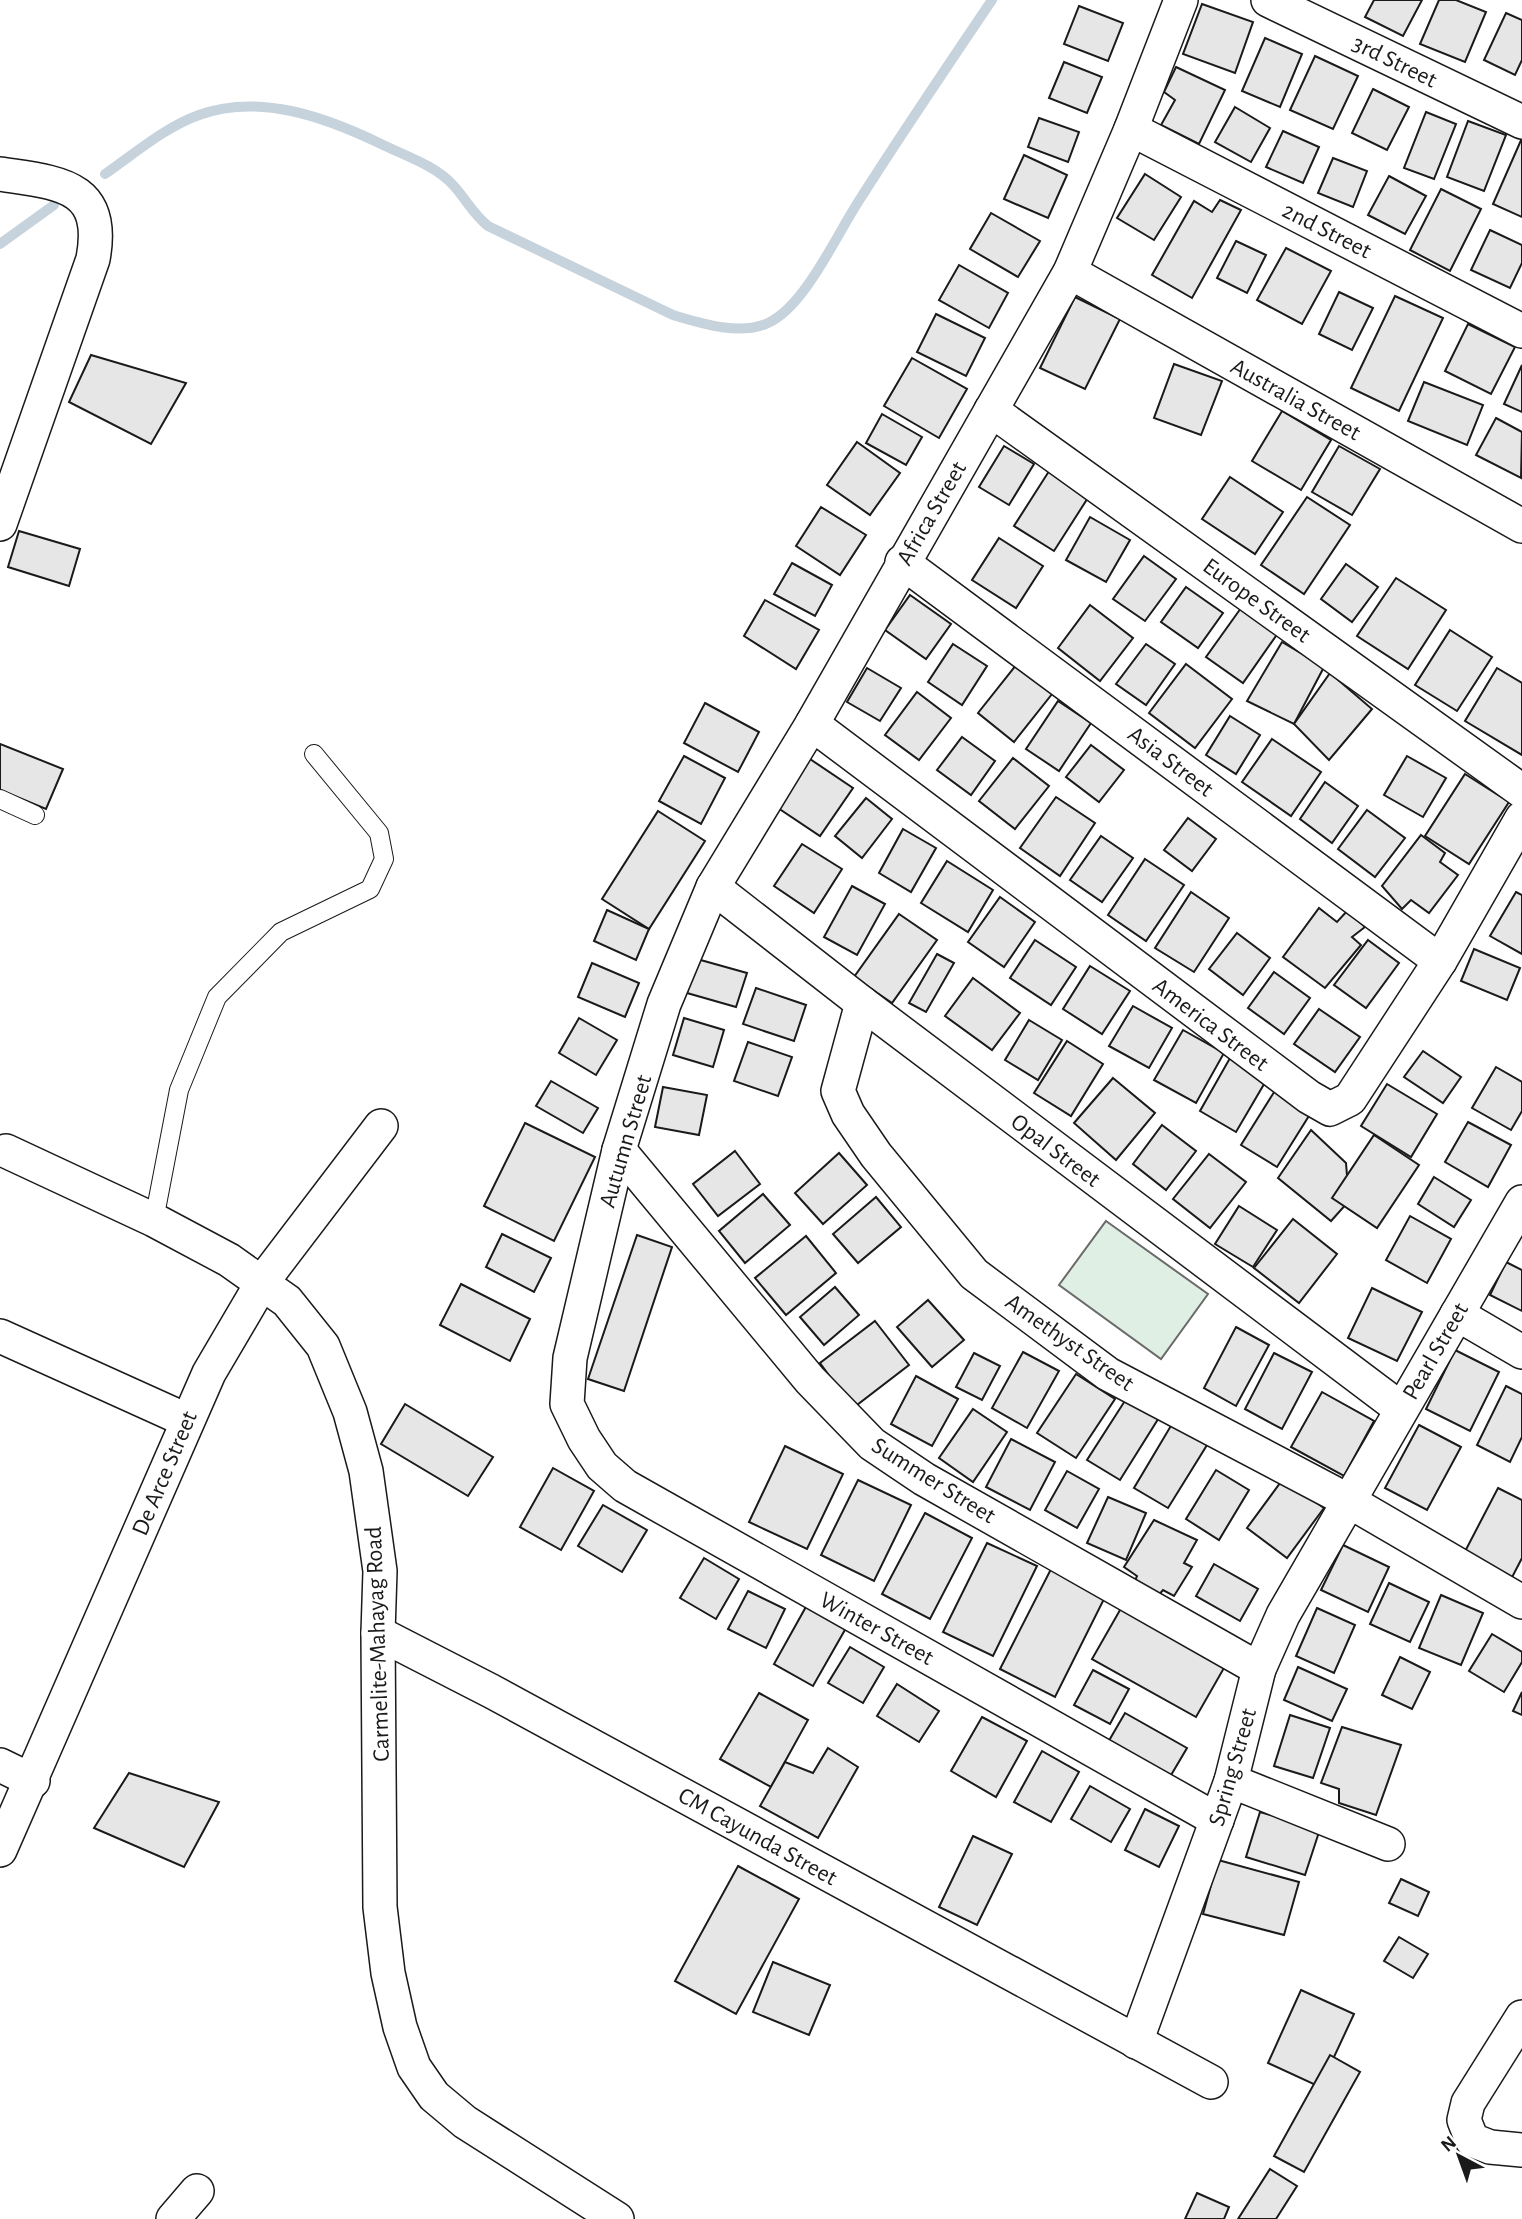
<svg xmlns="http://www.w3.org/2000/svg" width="1522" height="2219" font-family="'Alegreya Sans',sans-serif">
  <rect width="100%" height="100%" fill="#fff"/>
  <polygon fill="#e0efe3" stroke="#6a6a6a" stroke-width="2" points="1106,1221 1208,1294 1161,1359 1059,1285"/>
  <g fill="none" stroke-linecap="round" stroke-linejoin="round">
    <g stroke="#c6d2dc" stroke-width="10">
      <path d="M105,174C134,154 165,127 199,115C259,93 325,117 379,143C403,155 435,165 453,185C466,199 473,214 488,226L673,315C700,323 740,336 768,323C806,306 838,231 862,196C904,130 948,65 992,0"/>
      <polyline points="0,244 54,205"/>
    </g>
  </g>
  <g fill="#e6e6e6" stroke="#1a1a1a" stroke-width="2">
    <polygon points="1374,0 1422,0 1403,36 1365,17"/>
    <polygon points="1439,0 1456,0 1486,12 1465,62 1420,44"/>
    <polygon points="1202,4 1253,22 1235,73 1183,54"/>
    <polygon points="1079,6 1123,23 1108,61 1064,44"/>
    <polygon points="1506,13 1522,20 1522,60 1515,75 1484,60"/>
    <polygon points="1265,38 1302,54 1280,107 1242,91"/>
    <polygon points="1315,56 1358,76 1333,129 1290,110"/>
    <polygon points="1064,62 1102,77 1087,113 1049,98"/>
    <polygon points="1176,67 1225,90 1199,144 1161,125 1175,100 1164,92"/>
    <polygon points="1373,89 1409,107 1387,150 1352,133"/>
    <polygon points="1235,107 1270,128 1251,162 1215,142"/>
    <polygon points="1426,112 1456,124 1434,179 1404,168"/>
    <polygon points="1039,118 1079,132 1068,162 1028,147"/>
    <polygon points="1468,121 1506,135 1484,191 1447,177"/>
    <polygon points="1283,131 1319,147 1303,183 1266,167"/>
    <polygon points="1522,138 1522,217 1493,204"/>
    <polygon points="1024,155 1067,175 1048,218 1004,199"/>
    <polygon points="1333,158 1367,171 1353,207 1318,193"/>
    <polygon points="1145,174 1181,197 1154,240 1117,218"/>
    <polygon points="1389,176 1426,196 1405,234 1368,215"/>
    <polygon points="1441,189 1481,209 1450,271 1410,250"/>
    <polygon points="1220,200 1241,210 1192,298 1152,275 1194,201 1212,212"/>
    <polygon points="991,213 1040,241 1018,277 970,249"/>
    <polygon points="1490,230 1522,245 1522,263 1510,288 1471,270"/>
    <polygon points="1236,241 1266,255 1247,293 1217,278"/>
    <polygon points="1286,248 1331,271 1302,324 1257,300"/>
    <polygon points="959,265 1008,293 989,328 939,300"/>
    <polygon points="1339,292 1373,308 1352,350 1319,334"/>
    <polygon points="1395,296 1443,318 1399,411 1351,388"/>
    <polygon points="1075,297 1120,319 1085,389 1040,368"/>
    <polygon points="936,314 985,338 966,376 917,352"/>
    <polygon points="1468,324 1515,347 1491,394 1445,371"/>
    <polygon points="91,355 186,383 151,444 69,402"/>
    <polygon points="912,358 967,389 939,438 884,406"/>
    <polygon points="1174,364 1222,381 1201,435 1154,418"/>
    <polygon points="1522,365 1522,412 1504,404"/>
    <polygon points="1424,382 1483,405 1467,445 1408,421"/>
    <polygon points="1282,411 1331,440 1301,490 1252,461"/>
    <polygon points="882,414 922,437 906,465 866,443"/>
    <polygon points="1496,418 1522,432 1521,478 1476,455"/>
    <polygon points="857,442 900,473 870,515 827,485"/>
    <polygon points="1004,446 1034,464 1009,505 979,487"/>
    <polygon points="1339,446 1380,469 1352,515 1312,492"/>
    <polygon points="1051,468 1091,493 1054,551 1014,526"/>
    <polygon points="1230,477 1283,512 1255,554 1202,519"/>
    <polygon points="1307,497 1350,525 1304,594 1261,565"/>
    <polygon points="821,507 866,535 840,575 796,546"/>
    <polygon points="1090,517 1130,540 1106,582 1066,560"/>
    <polygon points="19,531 80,549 69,586 8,567"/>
    <polygon points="999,538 1043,566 1016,608 972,580"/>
    <polygon points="1144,556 1176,579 1145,621 1113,599"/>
    <polygon points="792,563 832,585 815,616 774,594"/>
    <polygon points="1346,564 1378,587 1352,622 1321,599"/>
    <polygon points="1396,578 1446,610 1408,669 1357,636"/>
    <polygon points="1186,587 1223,613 1198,648 1161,622"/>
    <polygon points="910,595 951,624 926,659 885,630"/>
    <polygon points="765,600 819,630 796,669 744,636"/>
    <polygon points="1090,605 1133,638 1100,681 1058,648"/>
    <polygon points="1241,608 1278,633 1243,683 1206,657"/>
    <polygon points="1450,630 1492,657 1457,711 1415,685"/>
    <polygon points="1282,642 1324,667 1294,724 1247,701"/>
    <polygon points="953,644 987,666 962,705 928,682"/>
    <polygon points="1146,644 1175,664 1146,705 1116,684"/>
    <polygon points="1020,660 1056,689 1014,742 978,713"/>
    <polygon points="1186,664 1232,699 1195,748 1149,713"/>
    <polygon points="867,668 901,688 880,721 847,702"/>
    <polygon points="1497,668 1522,683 1522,755 1465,721"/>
    <polygon points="1330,673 1372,709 1329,760 1294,724"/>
    <polygon points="917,692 951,718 919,760 885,735"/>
    <polygon points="1058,701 1091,723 1059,771 1026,749"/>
    <polygon points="705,703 759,732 738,772 684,743"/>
    <polygon points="1230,716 1260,735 1236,774 1206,755"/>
    <polygon points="962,737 995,761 971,795 937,770"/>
    <polygon points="1272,739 1321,772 1291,816 1242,782"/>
    <polygon points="0,744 63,769 46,809 0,790"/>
    <polygon points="1091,745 1124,770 1099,802 1066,777"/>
    <polygon points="684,756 725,778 701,824 659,801"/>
    <polygon points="1407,756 1446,778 1423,817 1384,795"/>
    <polygon points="807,757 853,788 820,836 775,806"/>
    <polygon points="1013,758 1049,786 1015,829 979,801"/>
    <polygon points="1465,774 1509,802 1469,864 1425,836"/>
    <polygon points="1325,782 1358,806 1332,843 1300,819"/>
    <polygon points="1056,797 1095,823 1060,876 1020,848"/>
    <polygon points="866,798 892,819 862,858 835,836"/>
    <polygon points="1367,810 1405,838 1375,877 1338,849"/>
    <polygon points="658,811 705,841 649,929 602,899"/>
    <polygon points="1188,818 1216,839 1192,871 1164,850"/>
    <polygon points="903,829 936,848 911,892 879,873"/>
    <polygon points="1421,835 1445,853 1440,862 1458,875 1429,913 1411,900 1402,909 1382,886"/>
    <polygon points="1101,836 1133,858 1102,902 1070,880"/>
    <polygon points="802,844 842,869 814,913 774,886"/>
    <polygon points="1145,859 1184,885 1146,941 1108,915"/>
    <polygon points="947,861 993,890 968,932 921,903"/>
    <polygon points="852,886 885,904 857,955 824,937"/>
    <polygon points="1191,892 1229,918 1194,972 1155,948"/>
    <polygon points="1516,892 1522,895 1522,954 1490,936"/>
    <polygon points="1000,897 1035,922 1004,967 968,942"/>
    <polygon points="1319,908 1337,922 1348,910 1365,927 1352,937 1361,945 1325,988 1283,957"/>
    <polygon points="607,910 649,929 636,960 594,941"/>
    <polygon points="899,914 937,940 892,1003 854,977"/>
    <polygon points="1237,933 1270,958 1243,995 1209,969"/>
    <polygon points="1035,940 1076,967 1051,1005 1010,978"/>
    <polygon points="1368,940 1399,963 1366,1008 1334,985"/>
    <polygon points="1474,949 1520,968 1507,1000 1461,981"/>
    <polygon points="937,954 954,963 926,1012 909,1003"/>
    <polygon points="697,959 747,973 736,1007 687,993"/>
    <polygon points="592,963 639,983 625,1017 578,997"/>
    <polygon points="1090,966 1130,991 1102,1034 1063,1009"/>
    <polygon points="1274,972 1310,998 1284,1034 1248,1008"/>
    <polygon points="973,978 1020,1013 992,1050 945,1016"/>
    <polygon points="756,988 806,1005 794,1041 743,1024"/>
    <polygon points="1133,1006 1172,1028 1149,1068 1109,1046"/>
    <polygon points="1319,1009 1360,1037 1335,1072 1294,1044"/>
    <polygon points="579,1018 617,1040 596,1075 559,1053"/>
    <polygon points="684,1018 724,1030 713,1067 673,1055"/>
    <polygon points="1029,1020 1062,1040 1038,1080 1005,1060"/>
    <polygon points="1183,1030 1224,1053 1196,1103 1154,1080"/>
    <polygon points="1067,1041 1103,1064 1071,1116 1034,1093"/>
    <polygon points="748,1042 792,1057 778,1096 734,1081"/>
    <polygon points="1423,1051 1461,1077 1443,1103 1404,1077"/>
    <polygon points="1230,1058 1267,1079 1236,1132 1200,1111"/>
    <polygon points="1496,1067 1522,1082 1522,1111 1511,1130 1472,1108"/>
    <polygon points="1113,1078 1155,1113 1116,1160 1074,1123"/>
    <polygon points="551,1081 598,1108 583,1133 536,1106"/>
    <polygon points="1387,1084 1437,1114 1411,1157 1361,1126"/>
    <polygon points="663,1087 707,1095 699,1135 655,1127"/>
    <polygon points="1276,1089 1312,1111 1277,1167 1241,1145"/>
    <polygon points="1468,1122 1511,1145 1488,1187 1445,1162"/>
    <polygon points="525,1123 595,1157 554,1241 484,1206"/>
    <polygon points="1162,1125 1196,1151 1166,1190 1133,1164"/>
    <polygon points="1311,1130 1346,1163 1349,1201 1331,1221 1278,1178"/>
    <polygon points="1374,1135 1419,1165 1377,1228 1332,1198"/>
    <polygon points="735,1151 760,1184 718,1216 693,1184"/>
    <polygon points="839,1153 867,1185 823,1224 795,1193"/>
    <polygon points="1209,1154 1246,1182 1210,1228 1173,1199"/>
    <polygon points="1434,1177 1471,1200 1454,1227 1418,1204"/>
    <polygon points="763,1194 790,1225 745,1263 719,1231"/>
    <polygon points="876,1197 901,1227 858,1263 833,1234"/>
    <polygon points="1239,1206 1277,1230 1253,1267 1215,1244"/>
    <polygon points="1410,1216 1451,1239 1427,1283 1386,1260"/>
    <polygon points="1293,1219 1337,1254 1299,1303 1254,1268"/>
    <polygon points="502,1234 551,1258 534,1292 486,1267"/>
    <polygon points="637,1235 672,1247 624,1391 588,1379"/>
    <polygon points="806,1236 836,1273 786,1315 755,1278"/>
    <polygon points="1506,1262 1522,1270 1522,1311 1490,1295"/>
    <polygon points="461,1284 530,1319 510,1361 440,1325"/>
    <polygon points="835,1287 859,1315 824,1345 800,1317"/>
    <polygon points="1372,1288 1422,1312 1397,1361 1348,1338"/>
    <polygon points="928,1300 964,1340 932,1367 897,1327"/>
    <polygon points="875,1321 909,1365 853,1408 820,1363"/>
    <polygon points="1236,1327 1269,1345 1236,1406 1204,1388"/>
    <polygon points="1455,1350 1499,1372 1470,1431 1426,1409"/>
    <polygon points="1023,1352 1059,1371 1027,1428 992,1408"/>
    <polygon points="974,1353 1000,1366 982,1400 956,1387"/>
    <polygon points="1274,1353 1312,1372 1282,1429 1245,1409"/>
    <polygon points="1076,1374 1115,1399 1076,1458 1037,1433"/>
    <polygon points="916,1376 958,1399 932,1446 891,1424"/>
    <polygon points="1506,1386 1522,1394 1522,1437 1510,1462 1477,1445"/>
    <polygon points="1322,1392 1374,1421 1344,1476 1291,1447"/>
    <polygon points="1128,1396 1160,1416 1120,1480 1087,1460"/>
    <polygon points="405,1404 493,1457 468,1496 381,1444"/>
    <polygon points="973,1409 1007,1432 973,1482 939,1458"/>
    <polygon points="1172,1424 1207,1445 1168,1508 1134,1488"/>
    <polygon points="1419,1425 1461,1447 1427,1510 1385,1488"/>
    <polygon points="1011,1439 1055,1462 1030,1510 986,1487"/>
    <polygon points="785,1446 843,1474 807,1549 749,1522"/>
    <polygon points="553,1468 594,1491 561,1550 520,1527"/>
    <polygon points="1216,1470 1249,1490 1219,1540 1186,1519"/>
    <polygon points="1067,1471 1099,1489 1077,1528 1045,1510"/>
    <polygon points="1283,1479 1324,1508 1287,1558 1247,1528"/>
    <polygon points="858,1480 911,1505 874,1581 821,1555"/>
    <polygon points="1498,1488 1522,1500 1522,1558 1507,1587 1459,1563"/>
    <polygon points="1108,1497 1146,1513 1126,1560 1087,1543"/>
    <polygon points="603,1505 647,1530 622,1572 578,1546"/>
    <polygon points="925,1513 972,1538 930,1619 882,1594"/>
    <polygon points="1154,1520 1197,1540 1184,1563 1192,1567 1174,1596 1163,1590 1157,1597 1134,1583 1137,1576 1124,1567"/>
    <polygon points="987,1543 1037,1566 993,1656 943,1632"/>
    <polygon points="1343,1545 1389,1567 1368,1612 1321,1590"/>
    <polygon points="704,1558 739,1579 716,1619 680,1598"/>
    <polygon points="1214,1564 1258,1589 1240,1621 1196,1596"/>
    <polygon points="1051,1569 1105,1597 1055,1697 1000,1669"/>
    <polygon points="1389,1583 1429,1602 1410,1642 1370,1624"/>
    <polygon points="748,1591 785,1609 766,1648 728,1629"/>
    <polygon points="1441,1595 1483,1613 1461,1665 1419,1648"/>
    <polygon points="1124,1603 1228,1661 1196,1717 1092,1659"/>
    <polygon points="807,1605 846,1628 813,1686 774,1664"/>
    <polygon points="1317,1608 1355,1625 1334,1673 1296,1656"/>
    <polygon points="1492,1634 1522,1652 1522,1662 1504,1692 1469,1671"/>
    <polygon points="850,1647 884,1667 863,1703 828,1683"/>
    <polygon points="1400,1657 1430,1672 1412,1709 1382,1695"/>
    <polygon points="1298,1667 1347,1689 1332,1721 1284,1700"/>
    <polygon points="1093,1670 1129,1689 1110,1724 1074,1705"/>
    <polygon points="897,1684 939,1711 919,1742 877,1716"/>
    <polygon points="1522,1692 1522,1715 1513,1711"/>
    <polygon points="759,1693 808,1720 771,1787 720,1759"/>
    <polygon points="1125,1713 1187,1748 1164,1787 1103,1751"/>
    <polygon points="1290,1715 1330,1728 1313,1778 1274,1766"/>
    <polygon points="982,1717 1027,1741 996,1797 951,1771"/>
    <polygon points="1342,1727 1401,1745 1376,1815 1339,1803 1339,1789 1321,1783"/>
    <polygon points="828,1748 858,1767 818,1838 760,1806 785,1762 813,1773"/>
    <polygon points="1042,1751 1079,1772 1051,1822 1014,1802"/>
    <polygon points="129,1773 219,1802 184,1867 94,1828"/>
    <polygon points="1090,1786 1130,1809 1111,1842 1071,1819"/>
    <polygon points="1145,1809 1179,1826 1159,1867 1125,1850"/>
    <polygon points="1260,1812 1320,1829 1305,1875 1246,1857"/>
    <polygon points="973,1836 1012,1854 977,1925 939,1907"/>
    <polygon points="1218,1860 1299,1882 1284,1935 1203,1914"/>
    <polygon points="738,1866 799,1899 736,2014 675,1981"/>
    <polygon points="1401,1879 1429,1892 1418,1916 1389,1903"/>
    <polygon points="1399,1937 1428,1954 1413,1978 1384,1961"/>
    <polygon points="773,1962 830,1985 809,2035 753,2012"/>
    <polygon points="1301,1990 1354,2014 1320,2087 1268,2063"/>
    <polygon points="1330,2055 1360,2072 1304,2172 1274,2156"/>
    <polygon points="1270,2169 1297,2186 1276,2219 1238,2219"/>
    <polygon points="1197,2193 1229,2207 1224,2219 1185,2219"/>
  </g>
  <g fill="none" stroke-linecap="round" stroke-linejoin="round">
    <g stroke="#1a1a1a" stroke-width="20">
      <g id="lane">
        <polyline points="0,799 35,815"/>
        <polyline points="154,1220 179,1090 217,997 281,932 370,889 384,859 379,833 314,754"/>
      </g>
    </g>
    <g stroke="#1a1a1a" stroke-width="36">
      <g id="street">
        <polyline points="1181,0 1131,129 1070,272 812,724 713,887 664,1004 619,1150 570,1358 567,1404 584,1439 602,1466 625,1486 1217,1820"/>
        <polyline points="1268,0 1522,122"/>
        <polyline points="1131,129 1522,331"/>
        <path d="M0,174C58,183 107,184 93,259L0,524"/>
        <polyline points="1070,272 1522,526"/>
        <polyline points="991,410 1522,791"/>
        <polyline points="902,562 1440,961"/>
        <polyline points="812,724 1309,1097 1330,1109 1350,1099 1440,961 1522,818"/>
        <polyline points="713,887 862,1003 1401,1409"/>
        <polyline points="862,1003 838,1091 848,1114 876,1155 974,1274 1108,1374 1347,1500 1522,1602"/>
        <polyline points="619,1150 810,1380 872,1444 924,1479 1259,1669"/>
        <polyline points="6,1151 154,1220 229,1260 287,1301 323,1346 350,1412 366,1471 380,1571 378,1633 380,1907 388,1973 400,2027 414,2067 434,2096 465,2122 617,2219"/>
        <polyline points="1457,1314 1522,1352"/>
        <polyline points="0,1336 186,1420"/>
        <polyline points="378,1633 491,1691 1211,2082"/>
        <polyline points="0,1765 33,1781"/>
        <polyline points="1231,1781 1388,1844"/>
        <polyline points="0,1850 209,1373 263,1281 381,1126"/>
        <polyline points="1522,2017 1468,2103 1464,2120 1472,2140 1490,2147 1522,2150"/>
        <polyline points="1136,2042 1231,1781 1259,1669 1283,1615 1522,1202"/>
        <polyline points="173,2219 197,2191"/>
      </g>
    </g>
    <use href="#lane" stroke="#fff" stroke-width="18"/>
    <use href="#street" stroke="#fff" stroke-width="33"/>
  </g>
  <g text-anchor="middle" stroke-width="5" stroke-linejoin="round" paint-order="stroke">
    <g font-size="24" fill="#1a1a1a" stroke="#fff">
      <text transform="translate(1395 61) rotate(26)" y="8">3rd Street</text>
      <text transform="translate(1327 230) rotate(27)" y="8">2nd Street</text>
      <text transform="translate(1296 399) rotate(29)" y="8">Australia Street</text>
      <text transform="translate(931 513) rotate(-60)" y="8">Africa Street</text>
      <text transform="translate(1257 600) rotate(36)" y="8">Europe Street</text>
      <text transform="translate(1171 761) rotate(37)" y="8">Asia Street</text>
      <text transform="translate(1211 1024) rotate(37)" y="8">America Street</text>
      <text transform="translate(625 1141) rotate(-74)" y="8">Autumn Street</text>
      <text transform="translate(1056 1150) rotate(37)" y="8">Opal Street</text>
      <text transform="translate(1070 1342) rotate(35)" y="8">Amethyst Street</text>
      <text transform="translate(1435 1351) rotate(-60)" y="8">Pearl Street</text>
      <text transform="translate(164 1473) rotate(-67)" y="8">De Arce Street</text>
      <text transform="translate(934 1480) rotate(32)" y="8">Summer Street</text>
      <text transform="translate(877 1628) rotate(29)" y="8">Winter Street</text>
      <text transform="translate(377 1644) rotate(-92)" y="8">Carmelite-Mahayag Road</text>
      <text transform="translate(1232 1767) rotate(-74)" y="8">Spring Street</text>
      <text transform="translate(758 1836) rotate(29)" y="8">CM Cayunda Street</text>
    </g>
  </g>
  <g transform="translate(1459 2156) rotate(319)" stroke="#ffffff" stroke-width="5" paint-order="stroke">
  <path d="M0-5L12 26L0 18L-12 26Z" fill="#1a1a1a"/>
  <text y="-10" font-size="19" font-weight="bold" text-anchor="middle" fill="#1a1a1a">N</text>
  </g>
</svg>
